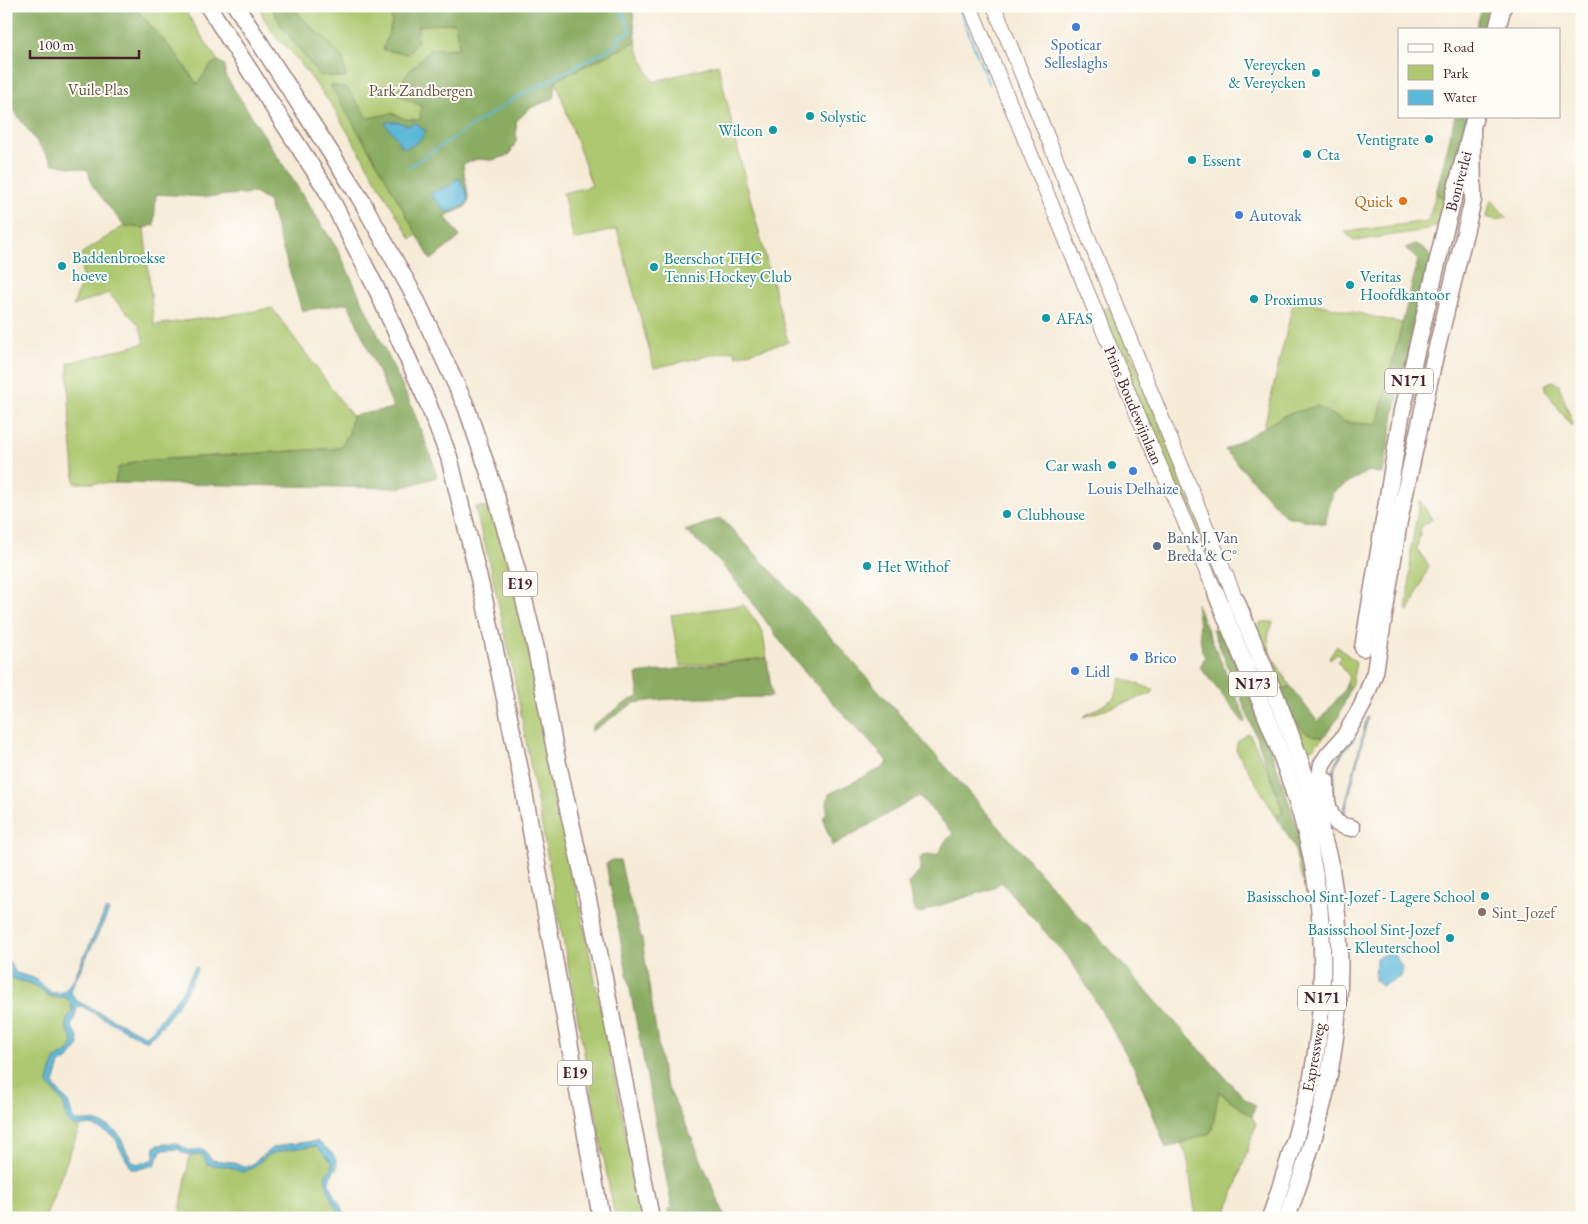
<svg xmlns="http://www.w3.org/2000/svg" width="1588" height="1224" font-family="'EB Garamond',serif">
  <rect width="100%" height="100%" fill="#fdfcf7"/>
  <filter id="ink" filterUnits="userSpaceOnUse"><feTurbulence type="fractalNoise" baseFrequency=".02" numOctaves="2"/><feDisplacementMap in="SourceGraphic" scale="10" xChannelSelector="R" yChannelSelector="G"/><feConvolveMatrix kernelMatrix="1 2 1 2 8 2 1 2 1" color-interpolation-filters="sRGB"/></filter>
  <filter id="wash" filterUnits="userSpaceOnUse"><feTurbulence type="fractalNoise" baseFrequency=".0096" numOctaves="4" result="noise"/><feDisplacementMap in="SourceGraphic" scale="20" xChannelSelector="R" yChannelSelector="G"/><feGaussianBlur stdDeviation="1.12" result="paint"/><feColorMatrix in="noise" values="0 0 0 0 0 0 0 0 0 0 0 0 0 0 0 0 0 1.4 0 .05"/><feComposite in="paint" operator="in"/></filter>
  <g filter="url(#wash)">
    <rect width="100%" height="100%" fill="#f6ebd7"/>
    <g fill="#adc86f" stroke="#7c744d">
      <polygon points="133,6 182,6 218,61 211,65 197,84 177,55"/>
      <polygon points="260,6 632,6 637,48 653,82 718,64 743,171 788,342 736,356 734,350 654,368 617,229 574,240 563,193 592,186 556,81 554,98 530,108 516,121 516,141 509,155 492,160 477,159 463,164 464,178 469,200 467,204 445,216 411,239 331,104 289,49 278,40 263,17"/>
      <polygon points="1437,190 1437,194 1446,197 1441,223 1427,230 1355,241 1345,232 1428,221"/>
      <polygon points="1491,199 1507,218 1495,220 1487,217"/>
      <polygon points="124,226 144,228 154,325 250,312 272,308 352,416 349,433 340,448 137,461 118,468 115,483 75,483 70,425 68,363 145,343 139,325 108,293 73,306 82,281 82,253"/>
      <polygon points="1294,299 1402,323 1377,425 1345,422 1317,406 1285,415 1264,427"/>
      <polygon points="1113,306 1220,577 1217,576 1099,311"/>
      <polygon points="1552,381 1559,385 1572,421 1571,426 1545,389 1545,385"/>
      <polygon points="1420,501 1432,519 1421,527 1417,549 1429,566 1409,611 1406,610 1410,578 1411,548"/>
      <polygon points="475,507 492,507 520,610 643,1218 615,1218 512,666 490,565"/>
      <polygon points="744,605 762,630 767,658 680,666 671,615"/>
      <polygon points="1261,622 1273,622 1268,637 1270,653 1290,686 1281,690 1258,634 1257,629"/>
      <polygon points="1337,646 1356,662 1351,687 1346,685 1349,676 1337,661 1341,657 1337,653 1330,659 1329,658"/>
      <polygon points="1121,678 1154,690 1151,694 1083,717 1115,698"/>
      <path d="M1291,715C1299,726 1309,737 1324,737L1312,749H1307L1303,745Z"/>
      <polygon points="1249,733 1271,777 1283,812 1276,816 1236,750 1238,741"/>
      <polygon points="6,967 14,978 37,986 48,996 55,998 66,997 72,1004 72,1013 68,1017 66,1027 76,1044 72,1049 62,1057 51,1081 61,1096 67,1113 74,1123 81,1124 45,1218 6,1218"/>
      <polygon points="1218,1091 1252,1117 1256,1124 1225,1218 1196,1218 1187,1156 1181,1143 1210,1133 1212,1129"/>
      <polygon points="312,1144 321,1146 335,1164 328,1181 344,1218 184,1218 180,1212 190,1154 204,1154 207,1160 249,1168 268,1152"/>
    </g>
    <g fill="#8aac62" stroke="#6a6646">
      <polygon points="6,6 133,6 177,55 197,84 211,65 218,61 225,65 225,75 338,250 412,407 433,462 437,477 401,488 115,483 118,468 137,461 340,448 349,433 352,416 394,408 348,303 302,311 268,201 254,193 205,197 156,194 154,225 144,228 124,226 92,185 88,170 53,164 6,100"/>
      <polygon points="271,6 302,6 297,12 311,27 327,40 343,59 346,78 319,75 280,24"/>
      <path d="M390,6H632L636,42L556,80L554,98L530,108L516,121V141L509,155L492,160L477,159L463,164C463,172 471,201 467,205C462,210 451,213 445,216L460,237L431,260L381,170L330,85L347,88L368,118L392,113L405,119L420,120L421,106L395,93L404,77L430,49L459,48L455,23L418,26L417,42L408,54L383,50L392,22Z"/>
      <polygon points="1482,6 1496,6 1491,29 1476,29"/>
      <polygon points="1455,116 1469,116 1446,197 1441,197 1437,194 1437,190"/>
      <polygon points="1416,244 1425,249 1431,258 1395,409 1383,474 1368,471 1333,492 1325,524 1285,516 1225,450 1285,415 1317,406 1345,422 1377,425 1418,260 1405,248"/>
      <path d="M721,518L785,585L1054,889L1245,1099L1255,1105L1252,1117L1219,1091L1212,1129L1210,1133L1166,1148L1135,1069L1088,988L1070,960L1001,882L992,889L934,907L922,913H917L915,910L908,885L920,871V859L922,856L938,854L946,840L954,834L919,796L832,846C831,834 826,832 824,822C822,817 826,815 827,810C828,804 826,802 829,794L882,768L888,762C857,727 823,694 793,658C759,614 730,564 685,531Z"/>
      <polygon points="1196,603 1246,720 1244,723 1200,667 1205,657 1202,651"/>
      <path d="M1221,627C1245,684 1269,740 1288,799C1297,825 1302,853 1308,880L1302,881L1294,846L1276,816L1283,812C1262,749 1238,689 1212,629Z"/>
      <polygon points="767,658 772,697 693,698 657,700 634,703 592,731 592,726 630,700 639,697 636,674"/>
      <path d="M1346,685L1351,687L1338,718L1324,737C1297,738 1289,710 1281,690L1290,686L1318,722L1343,692Z"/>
      <polygon points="612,860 620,860 627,891 642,939 663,1077 689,1132 726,1218 669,1218 668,1210 672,1208 606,864"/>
    </g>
    <g fill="#5bb8d9" stroke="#526c82">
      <path d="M386,122H398L410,126L411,123H417L422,129L426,130C422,140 415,145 405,148L399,144L397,138L386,125Z"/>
      <path d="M457,179H460C464,187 469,195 468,203L450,212L445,211L431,195V193L450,185Z"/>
      <path d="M1367,717H1368L1344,817C1336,815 1334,811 1332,803C1325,777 1337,757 1352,736L1355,735V739C1347,746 1341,755 1336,764C1333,770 1335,777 1334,784C1332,794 1330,810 1343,814Z"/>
      <path d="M106,909L109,911L70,991L77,1001L146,1036L149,1034L181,993L195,967L198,968C187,993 168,1022 148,1040H144L81,1006L77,1007L75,1017L71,1026L78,1037L79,1045L70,1058L60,1064L54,1083L55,1087L68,1102L73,1119C79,1123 86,1120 93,1121C99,1122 110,1127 115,1131C124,1137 125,1158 137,1164L152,1160L154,1158L155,1147L157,1145L176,1143L190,1151L203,1149L212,1160L232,1162L243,1167L252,1164L272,1148L289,1144L317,1141C326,1148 338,1155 337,1167L330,1177L329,1182L346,1218H342C335,1207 326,1189 325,1176L332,1168V1162L316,1146C304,1147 278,1150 269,1155C259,1160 254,1170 242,1172C238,1171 234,1168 229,1167C222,1165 214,1166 207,1164L202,1154C190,1156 187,1156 178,1149L161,1150L155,1165L139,1169H132L119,1147L116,1139L109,1133L91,1125L76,1127C62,1120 68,1113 63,1103C59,1096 52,1090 48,1084C48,1076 53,1068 55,1059C63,1055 78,1049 71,1036C69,1033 66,1029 66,1025C66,1019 70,1015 73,1010L71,1003L66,997C46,998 51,995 36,986C29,981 20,982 12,978L6,968V957L16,973L34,978L52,993L64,992L74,978Z"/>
      <polygon points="1393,951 1403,969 1400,977 1382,986 1375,980 1376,958"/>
    </g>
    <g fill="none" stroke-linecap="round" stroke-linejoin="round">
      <g stroke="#5bb8d9" stroke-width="2">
        <polyline points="958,6 989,85"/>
        <polyline points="1535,10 1536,6"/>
        <polyline points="407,168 512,100 619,44 618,36 631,33 620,6"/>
      </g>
    </g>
  </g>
  <g filter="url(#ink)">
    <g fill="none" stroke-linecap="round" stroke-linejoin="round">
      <g stroke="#a08581" stroke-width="16">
        <g id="major">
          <polyline points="970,6 1142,425 1216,593"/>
          <polyline points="994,6 1236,600"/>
        </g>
      </g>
      <g stroke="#a08581" stroke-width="19">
        <g id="highway">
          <polyline points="208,6 326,189 378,292 427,401 449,457 485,603 520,770 601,1218"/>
          <polyline points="236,6 360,198 415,297 466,406 493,485 517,571 536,649 555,750 593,922 651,1218"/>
          <polyline points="1497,29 1503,6"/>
          <path d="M1216,593C1245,667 1279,739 1301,815C1326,901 1328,989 1312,1077C1310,1089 1306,1101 1302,1113C1293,1149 1282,1183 1270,1218"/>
          <path d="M1236,600C1267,675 1301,751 1321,830C1324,843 1329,856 1331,870C1342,932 1342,996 1332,1058C1324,1111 1305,1167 1287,1218"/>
          <polyline points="1363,648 1402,411 1444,234 1475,116"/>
          <path d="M1326,781C1326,794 1326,813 1337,823C1341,826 1347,827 1352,828"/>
          <polyline points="1315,807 1322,764 1328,755 1344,737 1362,706 1375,672 1399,521 1433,364 1473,200 1472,129"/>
        </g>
      </g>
      <use href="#major" stroke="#fff" stroke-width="14"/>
      <use href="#highway" stroke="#fff" stroke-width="16"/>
    </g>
  </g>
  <g fill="#3f7fe0" stroke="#fdfcf7" stroke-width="2">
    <circle cx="1076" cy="27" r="5"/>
    <circle cx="1239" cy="215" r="5"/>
    <circle cx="1133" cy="471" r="5"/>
    <circle cx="1134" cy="657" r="5"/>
    <circle cx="1075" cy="671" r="5"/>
  </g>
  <g fill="#0f9aa8" stroke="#fdfcf7" stroke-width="2">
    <circle cx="1316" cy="73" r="5"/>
    <circle cx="810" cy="116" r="5"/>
    <circle cx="773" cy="130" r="5"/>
    <circle cx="1429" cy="139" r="5"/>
    <circle cx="1307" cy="154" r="5"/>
    <circle cx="1192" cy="160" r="5"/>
    <circle cx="62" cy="266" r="5"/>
    <circle cx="654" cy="267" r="5"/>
    <circle cx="1350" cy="285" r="5"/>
    <circle cx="1254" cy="299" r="5"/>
    <circle cx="1046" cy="318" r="5"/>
    <circle cx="1112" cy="465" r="5"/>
    <circle cx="1007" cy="514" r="5"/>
    <circle cx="867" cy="566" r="5"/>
    <circle cx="1485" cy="896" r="5"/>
    <circle cx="1450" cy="938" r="5"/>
  </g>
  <circle fill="#e8710a" stroke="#fdfcf7" stroke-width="2" cx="1403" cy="201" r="5"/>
  <circle fill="#5c6f8a" stroke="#fdfcf7" stroke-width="2" cx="1157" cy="546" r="5"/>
  <circle fill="#8d6e63" stroke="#fdfcf7" stroke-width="2" cx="1482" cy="912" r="5"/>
  <g text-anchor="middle" stroke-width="4" stroke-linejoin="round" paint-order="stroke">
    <g fill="#fdfcf7" stroke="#806168" stroke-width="1">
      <rect x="1385" y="368.5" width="48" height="25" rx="4"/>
      <rect x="502.5" y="571.5" width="35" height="25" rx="4"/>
      <rect x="1229" y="671.5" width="48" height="25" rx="4"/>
      <rect x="1298" y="985.5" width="48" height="25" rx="4"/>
      <rect x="557.5" y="1060.5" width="35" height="25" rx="4"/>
    </g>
    <g font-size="15" font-weight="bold" fill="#4a1f2b">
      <text x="1409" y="386">N171</text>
      <text x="520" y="589">E19</text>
      <text x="1253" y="689">N173</text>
      <text x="1322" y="1003">N171</text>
      <text x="575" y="1078">E19</text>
    </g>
    <g font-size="16" fill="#366cbe" stroke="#fdfcf7" text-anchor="start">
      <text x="1076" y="50" text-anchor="middle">Spoticar<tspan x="1076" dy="18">Selleslaghs</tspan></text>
      <text x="1249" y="221">Autovak</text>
      <text x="1133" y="494" text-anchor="middle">Louis Delhaize</text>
      <text x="1144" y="663">Brico</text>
      <text x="1085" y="677">Lidl</text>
    </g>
    <g font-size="16" fill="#0d838f" stroke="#fdfcf7" text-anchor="start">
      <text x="1306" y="70" text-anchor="end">Vereycken<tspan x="1306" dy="18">&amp; Vereycken</tspan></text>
      <text x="820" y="122">Solystic</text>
      <text x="763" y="136" text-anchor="end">Wilcon</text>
      <text x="1419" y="145" text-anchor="end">Ventigrate</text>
      <text x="1317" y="160">Cta</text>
      <text x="1202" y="166">Essent</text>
      <text x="72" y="263">Baddenbroekse<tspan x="72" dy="18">hoeve</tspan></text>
      <text x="664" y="264">Beerschot THC<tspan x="664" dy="18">Tennis Hockey Club</tspan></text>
      <text x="1360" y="282">Veritas<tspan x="1360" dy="18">Hoofdkantoor</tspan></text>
      <text x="1264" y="305">Proximus</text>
      <text x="1056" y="324">AFAS</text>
      <text x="1102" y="471" text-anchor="end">Car wash</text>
      <text x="1017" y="520">Clubhouse</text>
      <text x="877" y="572">Het Withof</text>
      <text x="1475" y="902" text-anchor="end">Basisschool Sint-Jozef - Lagere School</text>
      <text x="1440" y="935" text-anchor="end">Basisschool Sint-Jozef<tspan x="1440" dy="18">- Kleuterschool</tspan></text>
    </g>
    <g font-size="16" fill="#68523f" stroke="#fdfcf7">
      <text x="98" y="95">Vuile Plas</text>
      <text x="421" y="96">Park Zandbergen</text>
    </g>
    <g font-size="16" fill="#4a1f2b" stroke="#fdfcf7">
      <text transform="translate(1458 181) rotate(-75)" y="6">Boniverlei</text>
      <text transform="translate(1134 405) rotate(67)" y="6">Prins Boudewijnlaan</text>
      <text transform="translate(1313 1057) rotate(-80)" y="6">Expressweg</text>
    </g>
    <g font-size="16" fill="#c56008" stroke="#fdfcf7" text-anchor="end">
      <text x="1393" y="207">Quick</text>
    </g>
    <g font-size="16" fill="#4e5e75" stroke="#fdfcf7" text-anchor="start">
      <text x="1167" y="543">Bank J. Van<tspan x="1167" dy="18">Breda &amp; C°</tspan></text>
    </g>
    <g font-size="16" fill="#785e54" stroke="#fdfcf7" text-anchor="start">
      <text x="1492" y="918">Sint_Jozef</text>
    </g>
  </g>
  <rect width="1588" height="1224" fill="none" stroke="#fdfcf7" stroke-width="25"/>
  <rect x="1398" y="28" width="162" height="90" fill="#fdfcf7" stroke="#b5a4a5"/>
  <rect x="1408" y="44" width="25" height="8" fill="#ffffff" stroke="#b5a4a5"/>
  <text x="1443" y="52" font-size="15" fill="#4a1f2b">Road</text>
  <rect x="1408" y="65" width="25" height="15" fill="#adc86f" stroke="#b5a4a5"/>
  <text x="1443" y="78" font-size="15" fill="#4a1f2b">Park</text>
  <rect x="1408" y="90" width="25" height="15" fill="#5bb8d9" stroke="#b5a4a5"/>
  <text x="1443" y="102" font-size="15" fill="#4a1f2b">Water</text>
  <path d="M30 50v8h109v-8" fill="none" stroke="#4a1f2b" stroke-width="2.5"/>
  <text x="38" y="50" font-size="15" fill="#4a1f2b" stroke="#fdfcf7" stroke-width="4" paint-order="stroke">100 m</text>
</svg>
